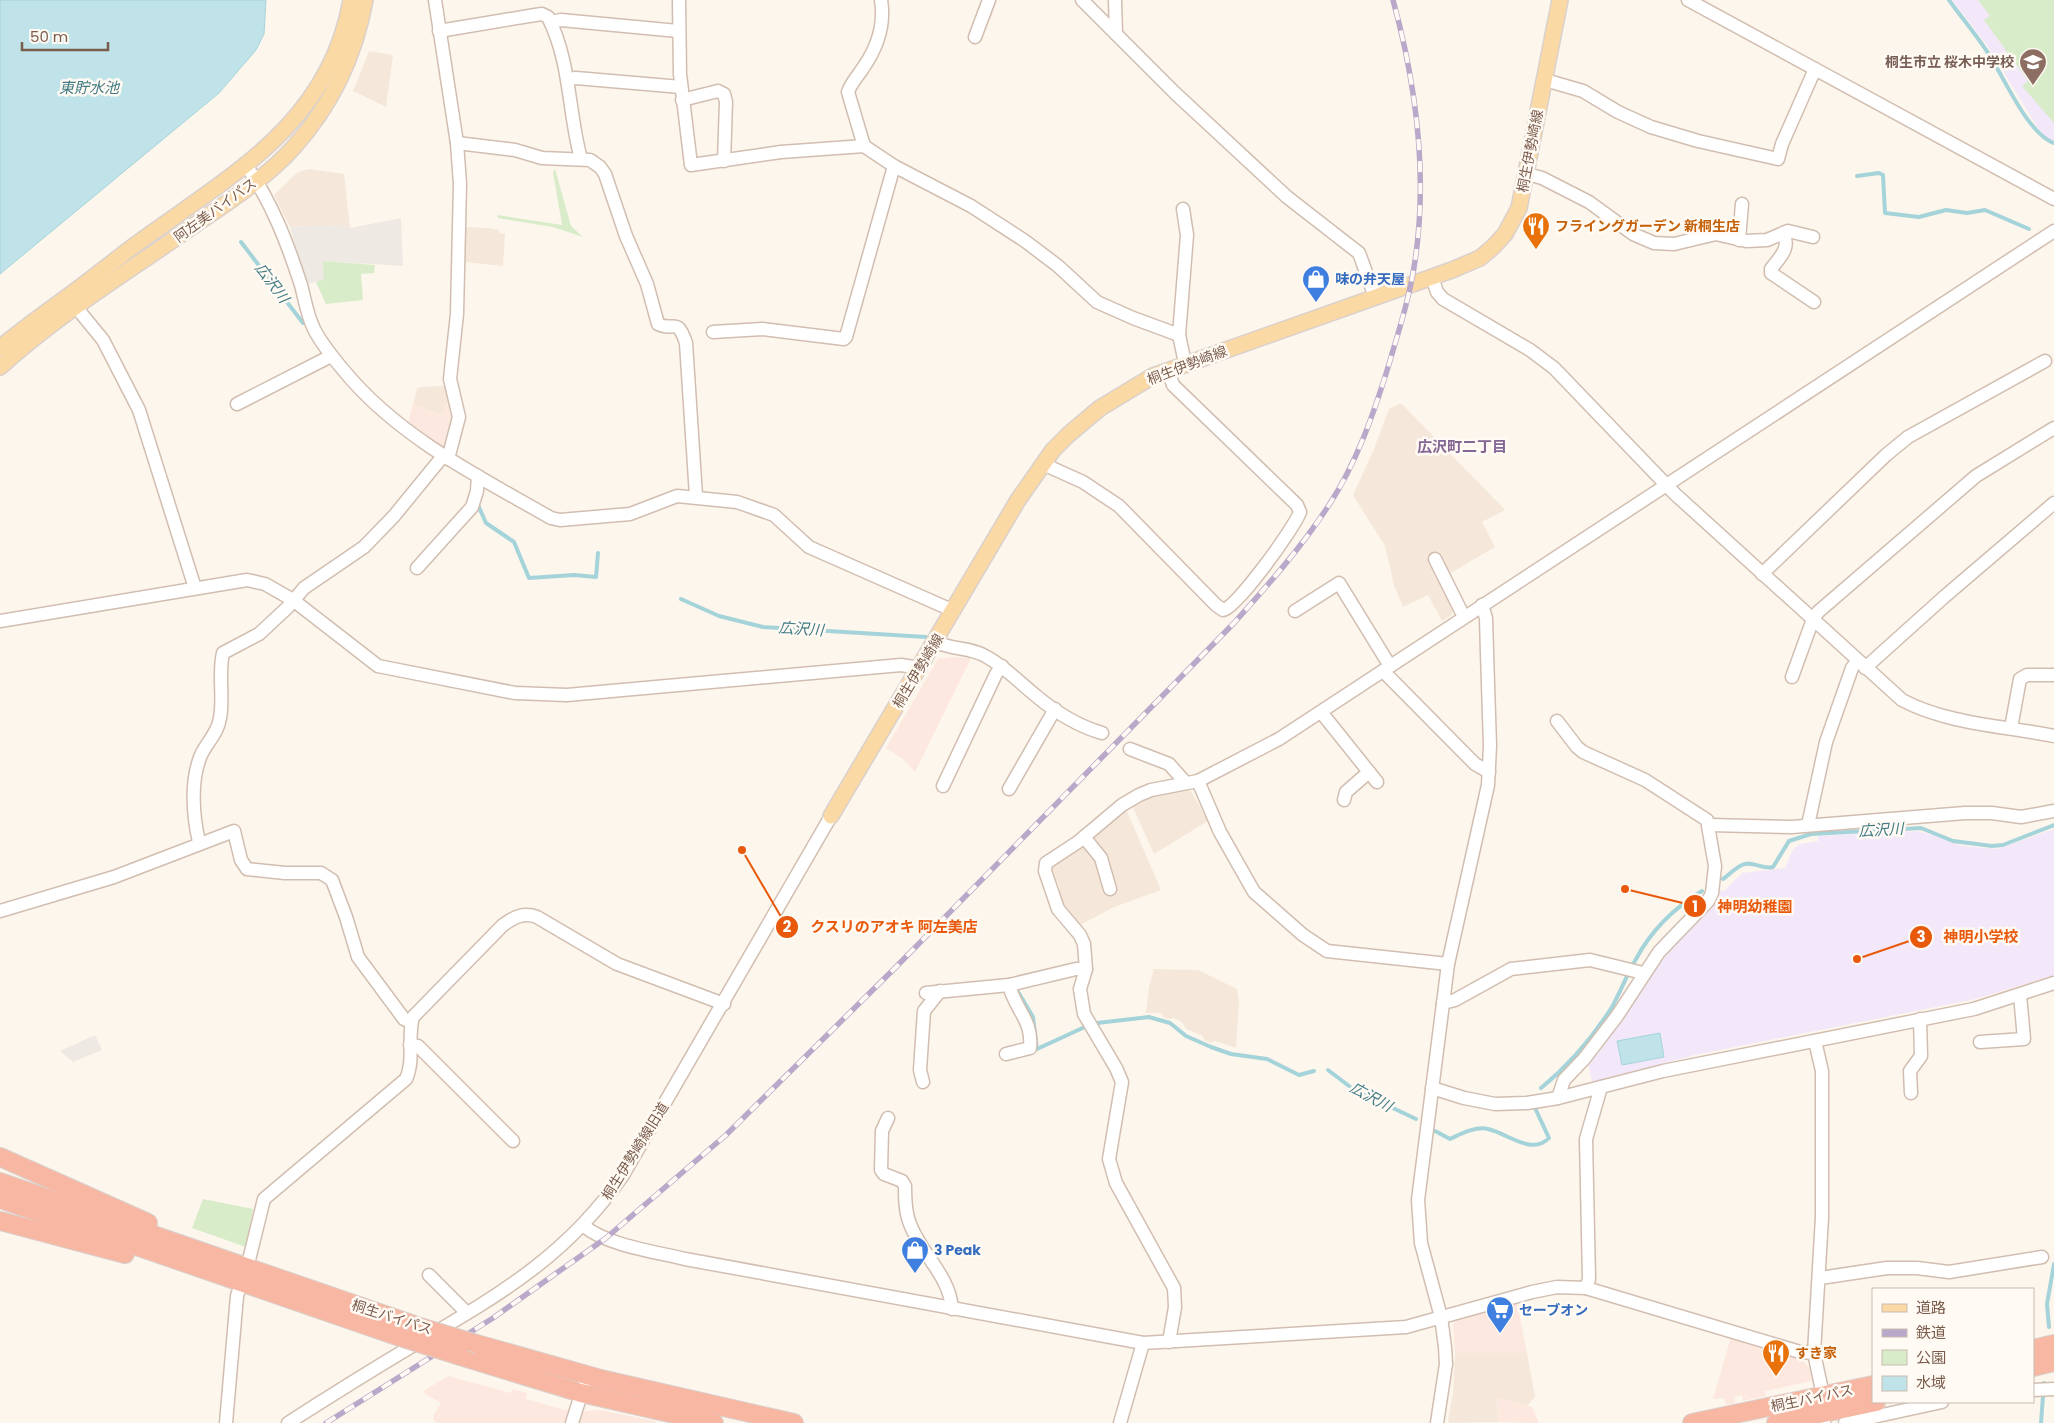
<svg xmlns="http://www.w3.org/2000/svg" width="2054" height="1423" font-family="Poppins,'Noto Sans JP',sans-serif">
  <rect width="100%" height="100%" fill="#fdf6ec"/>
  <g fill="#f5e8da">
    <polygon points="369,51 393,55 386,107 353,91"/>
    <polygon points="309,169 344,174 350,228 345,227 345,225 290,227 274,195 298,172"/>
    <polygon points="463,227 488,228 499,230 499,233 505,234 503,266 464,262"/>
    <polygon points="446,386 449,400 442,416 413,404 417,389 420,387"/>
    <polygon points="1401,403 1505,510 1482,522 1495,547 1439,580 1453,609 1452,615 1442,621 1428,595 1403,607 1394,585 1385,546 1353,495 1374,449 1389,409"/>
    <polygon points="1183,789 1191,791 1208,821 1154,854 1132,805 1147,796"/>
    <polygon points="1126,809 1161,890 1114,907 1080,925 1060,899 1060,888 1051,866 1081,845 1085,846 1098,863 1108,894 1116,890 1093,835"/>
    <polygon points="1154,969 1198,970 1237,989 1239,1002 1236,1048 1215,1041 1211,1043 1204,1040 1203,1036 1186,1029 1182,1022 1174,1018 1170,1019 1163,1017 1161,1013 1146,1013 1149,987"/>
    <polygon points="1455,1353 1527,1353 1535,1397 1527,1406 1497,1398 1498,1422 1450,1423 1448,1421 1453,1392"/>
  </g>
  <g fill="#fde8e0">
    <polygon points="449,400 456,417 448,445 443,448 408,424 413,404 441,416"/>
    <polygon points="953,657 971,658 915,772 903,759 886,748 938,659"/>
    <polygon points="1517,1302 1527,1353 1455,1353 1453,1325 1456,1318"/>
    <polygon points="1731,1337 1801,1359 1809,1367 1812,1381 1765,1391 1766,1396 1743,1401 1742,1395 1734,1397 1735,1403 1726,1405 1724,1398 1713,1399"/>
    <polygon points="448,1376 511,1393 513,1389 527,1393 526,1399 569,1411 565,1423 437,1423 434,1421 433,1416 441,1403 422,1392"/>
    <polygon points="1497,1398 1532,1407 1539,1423 1498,1422"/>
    <polygon points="600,1410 656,1421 655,1423 578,1423 583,1411"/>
  </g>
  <g fill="#efe9e4">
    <polygon points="401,218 403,266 324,261 324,280 306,284 290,227 345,225 346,227 350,228"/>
    <polygon points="95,1035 102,1050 73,1062 60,1051"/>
  </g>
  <g fill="#f3e8fa">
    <polygon points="1952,0 2054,0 2054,140 2047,138 2038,128 1986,44"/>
    <polygon points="2054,829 2054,975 1976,999 1695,1055 1592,1082 1588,1063 1656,964 1710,907 1721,890 1724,891 1742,873 1785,868 1793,849 1800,844 1818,841 1818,836 1917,831 1936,836 1962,846 1998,849"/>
  </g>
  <g fill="#d8ecc9">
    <polygon points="1978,0 2054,0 2054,123 2022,86 2028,81 1984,20 1990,16"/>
    <polygon points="555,169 571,226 583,237 553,227 498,218 497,215 562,225 553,172"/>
    <polygon points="323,261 375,265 374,273 361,274 363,300 326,304 316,282 324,279"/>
    <polygon points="203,1199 253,1209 246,1247 192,1228"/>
  </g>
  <g fill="#bfe3e8" stroke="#a5d3da">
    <polygon points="0,0 266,0 264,34 256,50 219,93 0,274"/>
    <polygon points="1660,1033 1664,1057 1622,1065 1617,1041"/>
  </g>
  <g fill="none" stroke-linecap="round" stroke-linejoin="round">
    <g stroke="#a5d3da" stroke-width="4">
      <path d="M1949,0C1961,17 1975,33 1986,50C2003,74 2027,134 2054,143"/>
      <polyline points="1857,176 1879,173 1883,175 1885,213 1919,217 1946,210 1967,213 1985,210 2029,229"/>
      <polyline points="241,242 303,323"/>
      <polyline points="478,505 486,523 514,542 529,578 574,575 596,577 598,553"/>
      <polyline points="681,599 719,616 763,627 926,637"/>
      <path d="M1723,879C1729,875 1735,868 1742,865C1753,860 1762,870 1773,867L1789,841L1811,834L1921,828L1953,841L1992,846L2003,845L2054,825"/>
      <polyline points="1017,990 1033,1017 1037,1049 1087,1026"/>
      <polyline points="1097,1023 1149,1017 1170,1023 1186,1036 1211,1047 1231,1054 1267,1059 1299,1075 1314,1071"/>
      <polyline points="1328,1070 1353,1089 1416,1119"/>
      <path d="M1541,1088C1569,1065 1593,1037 1612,1007C1621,991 1627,974 1636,959C1652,929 1674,908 1702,891"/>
      <path d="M1435,1131L1450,1139C1461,1134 1475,1126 1488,1129C1507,1133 1532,1156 1549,1138L1535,1108"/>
      <polyline points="2049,1327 2047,1304 2054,1264"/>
      <polyline points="2041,1423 2044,1383"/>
    </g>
    <g stroke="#d1beb0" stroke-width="15">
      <g id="minor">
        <polyline points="435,0 457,143 460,184 457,314 450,379 459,417 448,459"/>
        <polyline points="679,0 680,74 691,165 781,152 864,146 894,166 971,206 1025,241 1058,266 1097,302 1133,318 1179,335"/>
        <polyline points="1082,0 1175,93 1287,197 1359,253 1375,297"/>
        <polyline points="1115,0 1116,34"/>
        <polyline points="1688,0 2054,199"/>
        <polyline points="551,22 561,20 678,31"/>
        <path d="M439,31L535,15L542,14L548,17C571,62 568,112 581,159"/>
        <polyline points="975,37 989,0"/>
        <polyline points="568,79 576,78 681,87"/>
        <polyline points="1545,80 1583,91 1618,112 1651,127 1698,141 1778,159 1782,144 1815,69"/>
        <polyline points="682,100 718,91 724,94 726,102 724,161"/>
        <path d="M457,143L515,150L542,158L590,160L600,167L605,174L626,236L647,284L658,324C674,332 677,316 686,343L696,496"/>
        <path d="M864,146L848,92C851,83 858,76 863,68C877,48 885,24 881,0"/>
        <path d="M246,165C272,203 287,242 301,285C305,300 307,315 314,329C322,345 334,359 345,372C400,438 478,476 551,518L560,520L630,514L677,496L737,502L774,515L809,547L954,611"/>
        <polyline points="1527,174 1542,178 1589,202 1633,234 1654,243 1674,244 1716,234 1746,241 1767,240 1788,231 1813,237"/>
        <polyline points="1183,209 1187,235 1179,335 1185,363"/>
        <path d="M1783,233C1791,248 1780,257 1771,269V273L1814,302"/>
        <polyline points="1739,240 1742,204"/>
        <path d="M1432,277L1437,292L1443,299L1530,350L1554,368L1675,494L1902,700C1947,724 2004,726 2054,736"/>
        <polyline points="76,307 103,340 139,410 195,588"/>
        <polyline points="713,332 762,329 844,339 846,337 894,166"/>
        <polyline points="237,404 331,356"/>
        <path d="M1043,464L1083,482L1119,506L1216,605L1223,610C1235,610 1295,527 1300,512L1297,505L1173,385L1168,370"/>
        <polyline points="1435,559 1464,617"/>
        <polyline points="417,568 472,507 477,491 478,476"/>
        <polyline points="1762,574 1886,455 1908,437 2045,361"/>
        <polyline points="1295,611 1339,583 1390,666"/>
        <polyline points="0,621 247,580 265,584 293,600 378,666 515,693 567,695 901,665 920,668"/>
        <path d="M936,642C952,650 971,647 987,657C1005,667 1019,682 1035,695C1054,711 1078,726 1102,733"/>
        <polyline points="1865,668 1944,597 2054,503"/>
        <polyline points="1383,671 1475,764 1489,772"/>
        <polyline points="1792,677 1813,619 1818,612 1976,476 2054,428"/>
        <polyline points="1321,712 1377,782"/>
        <polyline points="1557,721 1577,747 1583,752 1645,780 1707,820 1715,866 1712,893 1708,901 1659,952 1617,1016 1584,1059 1564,1080 1558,1098"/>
        <polyline points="2011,728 2020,679 2027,675 2054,675"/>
        <polyline points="1130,749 1169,764 1185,782"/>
        <polyline points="1198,781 1220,832 1254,892 1303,935 1327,951 1448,964"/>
        <polyline points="943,786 996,674 1002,666"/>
        <polyline points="1009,789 1055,709"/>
        <polyline points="1344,800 1346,792 1369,772"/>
        <polyline points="1710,825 1792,827 1965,813 1992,813 2021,817 2054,811"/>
        <polyline points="1808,825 1826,742 1852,668 1857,661"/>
        <polyline points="1084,837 1101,858 1110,889"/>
        <path d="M199,842C193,816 190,781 201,755C207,742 218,733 220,718C224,697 218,673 223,653L259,634L288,607L304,588L364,547L394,516L443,456"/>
        <polyline points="0,911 114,877 234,831 241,860 247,869 285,873 321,873 332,880 346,917 358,957 404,1019 411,1022"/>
        <polyline points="926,993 1009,985 1076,969 1086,969"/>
        <polyline points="1443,1003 1455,1000 1511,969 1590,960 1643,973"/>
        <polyline points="1815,1041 1822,1071 1822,1217 1814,1353 1823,1395 1824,1423"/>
        <polyline points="1980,1042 2024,1039 2020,995"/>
        <polyline points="410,1045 418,1046 513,1141"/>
        <path d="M1006,1054L1030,1048C1033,1020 1015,1010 1009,985"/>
        <polyline points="923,1082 920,1070 924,1011 940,991"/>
        <polyline points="1432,1088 1464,1098 1495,1104 1527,1103 1558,1098 1663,1071 1974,1009 2054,983"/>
        <polyline points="1911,1093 1910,1071 1921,1056 1920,1019"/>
        <path d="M888,1118L882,1131L881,1170L884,1174L902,1181L905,1186C905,1198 905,1212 910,1224C921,1254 950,1276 952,1309"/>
        <path d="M584,1226C606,1245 656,1252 685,1259L1143,1343L1406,1327L1532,1292L1557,1287L1586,1288L1800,1352L1814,1353"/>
        <path d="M247,1268L264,1199L406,1079C415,1060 407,1037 413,1017L503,925C514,917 524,912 537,917L617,964L724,1004"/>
        <polyline points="429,1275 467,1313"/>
        <polyline points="1820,1278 1887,1268 1917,1268 1949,1272 2042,1257"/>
        <polyline points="1586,1288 1589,1279 1586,1139 1601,1087"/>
        <polyline points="1169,1342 1175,1307 1174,1288 1116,1183 1109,1159 1122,1082 1116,1068 1084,1014 1080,989 1086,969 1084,944 1080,935 1058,909 1045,871 1046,863 1078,842 1122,805 1139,795 1151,790 1198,781 1279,739 2054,231"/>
        <polyline points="2033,1390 2054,1389"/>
        <polyline points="226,1423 237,1296 241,1283"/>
        <path d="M288,1423C327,1398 367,1373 407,1349C493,1298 564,1260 623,1175L831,816"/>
        <polyline points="572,1423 584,1385"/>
        <polyline points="1120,1423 1143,1343"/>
        <polyline points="1437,1423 1446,1364 1445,1347 1441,1317 1421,1243 1418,1200 1448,964 1488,785 1490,746 1487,653 1486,618 1482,605"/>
        <polyline points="1845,1423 1942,1402"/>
      </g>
    </g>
    <g stroke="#dad1cd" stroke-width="18">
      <g id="major">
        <path d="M0,348C26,326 54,307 82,286C102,271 121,255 142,240C233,174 330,122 351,0"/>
        <path d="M0,367C61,312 132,269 199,222C231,200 267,177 293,148C331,106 355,55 365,0"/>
        <polyline points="831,816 1018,500 1053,450 1068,435 1100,408 1153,376 1452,270 1480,258 1493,247 1505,234 1519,208 1560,0"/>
      </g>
    </g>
    <g stroke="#dad1cd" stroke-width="20">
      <g id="highway">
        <polyline points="0,1157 148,1223"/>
        <polyline points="0,1182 417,1326"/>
        <polyline points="0,1199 400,1337"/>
        <polyline points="0,1221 125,1254"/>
        <polyline points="477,1344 601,1379 794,1423"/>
        <polyline points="2033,1349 2054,1344"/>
        <polyline points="460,1356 581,1393 714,1423"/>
        <polyline points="2033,1367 2054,1362"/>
        <polyline points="1692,1423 1873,1385"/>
        <polyline points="1776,1423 1876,1402"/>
      </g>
    </g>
    <use href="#minor" stroke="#fff" stroke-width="12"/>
    <use href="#major" stroke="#fbd9a5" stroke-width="15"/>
    <use href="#highway" stroke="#f7b7a3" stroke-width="18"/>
    <g stroke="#b9a8c9" stroke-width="5.5">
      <path id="rail" d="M326,1423L493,1318L606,1238L726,1135L894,969L1234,623C1268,585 1301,548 1329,505C1357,462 1374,413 1389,364C1399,330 1410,296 1415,261C1428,174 1416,84 1393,0"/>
    </g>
    <use href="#rail" stroke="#fffaf3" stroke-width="4" stroke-dasharray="11" stroke-linecap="butt"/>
    <g stroke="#dad1cd" stroke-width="20" stroke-linecap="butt">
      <g id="highway-bridge">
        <polyline points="417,1326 477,1344"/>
        <polyline points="400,1337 460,1356"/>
      </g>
    </g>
    <use href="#highway-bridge" stroke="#f7b7a3" stroke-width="18"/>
  </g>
  <defs>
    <g id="school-pin" transform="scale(1.4375)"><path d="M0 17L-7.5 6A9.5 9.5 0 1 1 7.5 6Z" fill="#8d6e63" stroke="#fffaf3"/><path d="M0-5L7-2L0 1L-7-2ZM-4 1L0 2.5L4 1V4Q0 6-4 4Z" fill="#fff"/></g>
    <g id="restaurant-pin" transform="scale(1.4375)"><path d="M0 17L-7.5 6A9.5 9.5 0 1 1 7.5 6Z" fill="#e8710a" stroke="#fffaf3"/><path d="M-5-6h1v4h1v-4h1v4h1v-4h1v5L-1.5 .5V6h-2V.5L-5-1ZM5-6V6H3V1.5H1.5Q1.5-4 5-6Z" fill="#fff"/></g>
    <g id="shop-pin" transform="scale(1.4375)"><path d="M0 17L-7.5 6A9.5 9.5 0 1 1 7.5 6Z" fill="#3f7fe0" stroke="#fffaf3"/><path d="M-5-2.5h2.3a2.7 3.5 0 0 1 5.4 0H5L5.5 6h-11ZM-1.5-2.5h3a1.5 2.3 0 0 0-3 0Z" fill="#fff"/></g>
    <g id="supermarket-pin" transform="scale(1.4375)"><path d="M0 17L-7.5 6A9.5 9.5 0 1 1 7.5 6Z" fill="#3f7fe0" stroke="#fffaf3"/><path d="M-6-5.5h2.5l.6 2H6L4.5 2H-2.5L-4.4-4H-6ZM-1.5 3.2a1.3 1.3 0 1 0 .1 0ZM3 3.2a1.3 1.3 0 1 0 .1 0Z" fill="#fff"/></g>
  </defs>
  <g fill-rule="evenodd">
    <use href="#school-pin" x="2033" y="62"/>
    <use href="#restaurant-pin" x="1536" y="226"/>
    <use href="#shop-pin" x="1316" y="279"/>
    <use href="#shop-pin" x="915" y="1250"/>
    <use href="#supermarket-pin" x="1500" y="1310"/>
    <use href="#restaurant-pin" x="1776" y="1353"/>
  </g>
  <g text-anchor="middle" stroke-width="5" stroke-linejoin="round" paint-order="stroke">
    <g font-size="14" font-weight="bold" fill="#785e54" stroke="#fffaf3" text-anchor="end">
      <text x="2014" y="67">桐生市立 桜木中学校</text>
    </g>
    <g font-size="14" fill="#7a5c4d" stroke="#fffaf3">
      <text transform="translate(1530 151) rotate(-79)" y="5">桐生伊勢崎線</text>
      <text transform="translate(215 210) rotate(-36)" y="5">阿左美バイパス</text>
      <text transform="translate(1187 365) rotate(-21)" y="5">桐生伊勢崎線</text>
      <text transform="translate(918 671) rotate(-59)" y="5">桐生伊勢崎線</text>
      <text transform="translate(635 1151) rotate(-58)" y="5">桐生伊勢崎線旧道</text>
      <text transform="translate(392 1317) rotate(18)" y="5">桐生バイパス</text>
      <text transform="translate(1812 1398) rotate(-12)" y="5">桐生バイパス</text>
    </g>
    <g font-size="14" font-weight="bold" fill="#c56008" stroke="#fffaf3" text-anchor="start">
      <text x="1555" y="231">フライングガーデン 新桐生店</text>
      <text x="1795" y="1358">すき家</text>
    </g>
    <g font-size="14" font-weight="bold" fill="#366cbe" stroke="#fffaf3" text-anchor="start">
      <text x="1335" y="284">味の弁天屋</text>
      <text x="934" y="1255">3 Peak</text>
      <text x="1519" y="1315">セーブオン</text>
    </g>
    <g font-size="15" font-style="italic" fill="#437c86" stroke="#fffaf3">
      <text x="89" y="93">東貯水池</text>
      <text transform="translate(272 283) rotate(53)" y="5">広沢川</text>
      <text transform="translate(801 629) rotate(4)" y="5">広沢川</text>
      <text transform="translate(1881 830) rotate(-3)" y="5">広沢川</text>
      <text transform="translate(1371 1097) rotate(28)" y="5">広沢川</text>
    </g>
    <g font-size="15" font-weight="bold" fill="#846695" stroke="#fffaf3">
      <text x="1462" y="452">広沢町二丁目</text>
    </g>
  </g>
  <path fill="none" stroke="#e8590c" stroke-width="2" d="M1625 889L1695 906M742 850L787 927M1857 959L1921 937"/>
  <g fill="#e8590c" stroke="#fffaf3" stroke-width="2">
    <circle cx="1625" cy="889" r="5"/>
    <circle cx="742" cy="850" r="5"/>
    <circle cx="1857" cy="959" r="5"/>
    <circle cx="1695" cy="906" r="12"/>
    <circle cx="787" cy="927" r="12"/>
    <circle cx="1921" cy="937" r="12"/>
  </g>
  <g font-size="15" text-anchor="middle" font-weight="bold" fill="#fff">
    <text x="1695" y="912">1</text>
    <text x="787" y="932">2</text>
    <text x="1921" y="942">3</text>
  </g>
  <g font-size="15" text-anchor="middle" font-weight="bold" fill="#e8590c" stroke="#fffaf3" stroke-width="5" stroke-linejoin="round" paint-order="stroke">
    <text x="1755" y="912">神明幼稚園</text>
    <text x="894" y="932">クスリのアオキ 阿左美店</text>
    <text x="1981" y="942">神明小学校</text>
  </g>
  <rect x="1872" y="1288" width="162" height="115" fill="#fffaf3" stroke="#cabbb1"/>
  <rect x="1882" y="1304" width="25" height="8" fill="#fbd9a5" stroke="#cabbb1"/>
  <text x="1916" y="1313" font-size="15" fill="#7a5c4d">道路</text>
  <rect x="1882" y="1329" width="25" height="8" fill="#b9a8c9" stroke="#cabbb1"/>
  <text x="1916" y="1338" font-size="15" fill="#7a5c4d">鉄道</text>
  <rect x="1882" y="1350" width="25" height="15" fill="#d8ecc9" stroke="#cabbb1"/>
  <text x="1916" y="1363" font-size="15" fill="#7a5c4d">公園</text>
  <rect x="1882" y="1376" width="25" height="15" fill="#bfe3e8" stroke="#cabbb1"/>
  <text x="1916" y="1388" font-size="15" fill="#7a5c4d">水域</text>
  <path d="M22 42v8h86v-8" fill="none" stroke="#7a5c4d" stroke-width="2.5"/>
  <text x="30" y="42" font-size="15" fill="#7a5c4d" stroke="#fffaf3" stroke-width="4" paint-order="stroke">50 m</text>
</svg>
